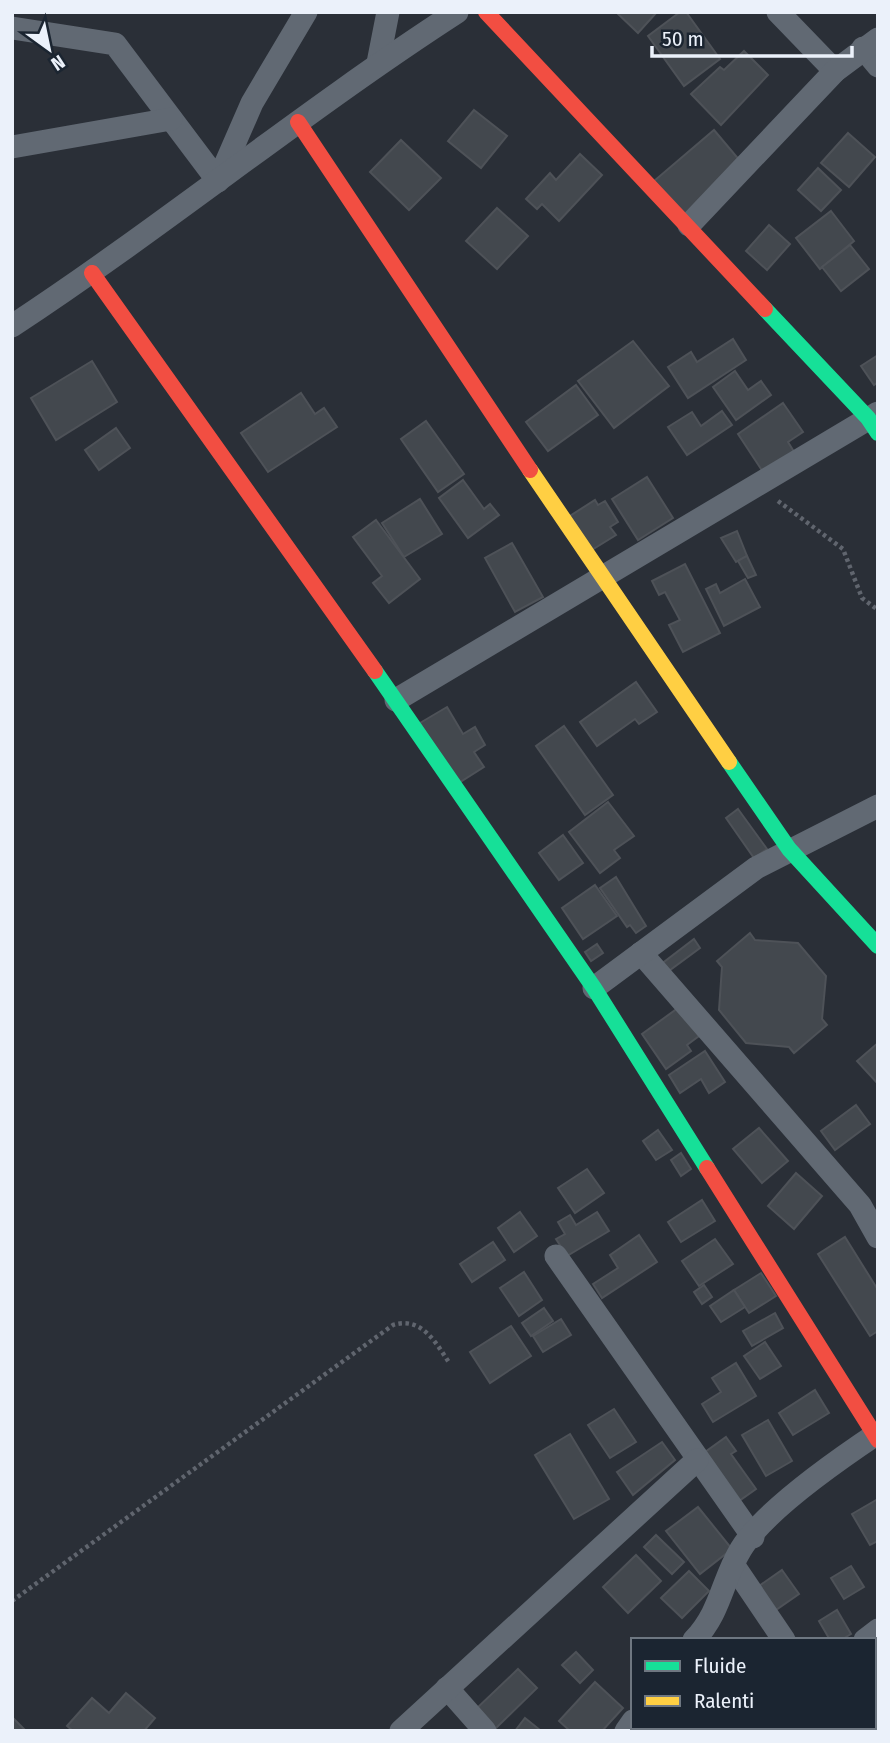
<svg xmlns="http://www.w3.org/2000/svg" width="890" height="1743" font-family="'Fira Sans Condensed',sans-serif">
  <rect width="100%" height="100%" fill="#2a2f37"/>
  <g fill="#43484e" stroke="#4e5258" stroke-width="2">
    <polygon points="616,12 657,12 638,33"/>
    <polygon points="680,12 686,12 720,59 684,86 648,36"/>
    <polygon points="744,51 768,75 721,125 691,94 720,67 724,70"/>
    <polygon points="474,110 507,136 481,168 448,141"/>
    <polygon points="714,130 741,162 688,220 654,181"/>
    <polygon points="848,133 875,157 849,187 821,163"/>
    <polygon points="401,140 441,178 409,210 370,172"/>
    <polygon points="580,154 602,175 559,221 542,204 537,209 526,199 550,173 556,180"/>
    <polygon points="818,168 841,190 821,211 798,190"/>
    <polygon points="497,208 528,236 497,269 466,241"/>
    <polygon points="831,211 854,241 820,269 796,238"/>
    <polygon points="769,225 790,244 767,270 746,251"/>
    <polygon points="850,245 869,269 841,291 822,267"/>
    <polygon points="733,339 746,360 688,398 668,367 691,352 697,362"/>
    <polygon points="633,341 669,386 614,428 578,381"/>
    <polygon points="878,355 878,382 874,385 861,366"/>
    <polygon points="92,361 117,402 56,440 31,398"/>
    <polygon points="735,371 748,390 761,381 771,395 736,420 713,387"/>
    <polygon points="576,385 598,415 548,451 526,422"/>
    <polygon points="301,393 315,414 324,408 337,427 268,472 241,433"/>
    <polygon points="783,403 803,432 788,442 796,455 765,475 738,434"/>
    <polygon points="722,411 732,425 687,455 668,427 692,412 701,426"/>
    <polygon points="426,421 464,474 438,492 401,439"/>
    <polygon points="116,428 130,448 99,470 85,450"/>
    <polygon points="647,477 673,518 638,540 612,499"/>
    <polygon points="463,480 484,509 490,504 499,515 468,538 439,498"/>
    <polygon points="420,499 442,534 404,557 382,523"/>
    <polygon points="595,500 598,505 605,501 618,522 610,527 616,535 587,553 565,519"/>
    <polygon points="376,520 420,579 389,603 373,583 382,576 353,537"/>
    <polygon points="737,531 747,556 736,562 721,538"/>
    <polygon points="512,543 543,597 515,612 485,558"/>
    <polygon points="747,556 756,575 748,578 738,561"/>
    <polygon points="685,564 720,633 683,652 669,625 680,620 665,592 659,595 652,581"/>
    <polygon points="745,579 760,607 724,626 706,589 716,584 720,593"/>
    <polygon points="636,682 657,712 639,724 635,719 597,746 580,722"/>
    <polygon points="447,707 463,734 475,727 485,745 474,752 484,767 457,784 420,723"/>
    <polygon points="564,726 613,795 585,815 536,746"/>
    <polygon points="608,802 634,836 614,850 620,858 600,873 569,832"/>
    <polygon points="738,809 767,849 754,858 726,818"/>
    <polygon points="563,835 583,863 559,880 539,853"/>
    <polygon points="616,877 646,926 636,933 630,925 627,927 600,888"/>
    <polygon points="595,885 617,916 583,939 562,908"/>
    <polygon points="750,933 755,940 798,943 826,976 822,1019 827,1025 794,1053 789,1047 746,1043 719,1010 722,967 717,961"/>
    <polygon points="694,939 700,948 666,973 660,965"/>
    <polygon points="597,944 603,953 591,961 585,952"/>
    <polygon points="678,1008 699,1036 687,1045 691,1051 666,1069 642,1034"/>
    <polygon points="878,1043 878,1084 857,1061"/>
    <polygon points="705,1051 725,1082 709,1093 701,1079 680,1093 669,1075"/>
    <polygon points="856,1105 870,1124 835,1150 821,1131"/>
    <polygon points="759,1128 788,1161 762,1183 733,1149"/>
    <polygon points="658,1130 672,1150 656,1160 643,1141"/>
    <polygon points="681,1153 691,1169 681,1176 671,1160"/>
    <polygon points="587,1169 604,1193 575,1213 558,1188"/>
    <polygon points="796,1173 822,1196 794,1229 768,1206"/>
    <polygon points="702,1200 715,1221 681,1242 668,1222"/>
    <polygon points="520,1212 537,1236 514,1252 498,1228"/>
    <polygon points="597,1212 609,1231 567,1256 556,1239 565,1234 558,1222 570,1215 576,1225"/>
    <polygon points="639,1235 657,1262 602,1298 593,1284 618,1268 610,1255"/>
    <polygon points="845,1237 878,1290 878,1331 870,1336 818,1254"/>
    <polygon points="715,1239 733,1264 699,1286 682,1261"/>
    <polygon points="493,1242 505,1260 472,1282 460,1264"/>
    <polygon points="524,1272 542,1300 519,1316 500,1288"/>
    <polygon points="761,1273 776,1296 749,1313 734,1290"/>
    <polygon points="704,1285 712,1297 702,1304 694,1292"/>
    <polygon points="734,1290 745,1307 721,1322 710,1306"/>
    <polygon points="544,1308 553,1321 531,1336 522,1323"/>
    <polygon points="775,1313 783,1328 752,1346 743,1331"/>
    <polygon points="561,1319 571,1335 543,1352 533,1336"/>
    <polygon points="511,1326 531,1356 490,1383 470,1352"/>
    <polygon points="765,1342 781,1366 760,1379 744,1356"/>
    <polygon points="736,1363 756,1396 713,1422 702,1404 721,1392 712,1378"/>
    <polygon points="815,1390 829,1413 793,1435 779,1413"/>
    <polygon points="614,1409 636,1442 610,1458 588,1425"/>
    <polygon points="768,1420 792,1461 766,1476 742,1435"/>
    <polygon points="570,1434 609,1499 574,1519 535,1455"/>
    <polygon points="726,1437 736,1451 731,1454 756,1489 739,1501 705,1452"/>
    <polygon points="662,1442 675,1460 633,1495 617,1472"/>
    <polygon points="878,1499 878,1541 870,1545 852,1514"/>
    <polygon points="698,1507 732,1549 700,1574 666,1531"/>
    <polygon points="656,1535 684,1562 672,1574 644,1547"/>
    <polygon points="636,1555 661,1581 628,1613 603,1587"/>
    <polygon points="851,1566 864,1587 844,1599 831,1578"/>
    <polygon points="782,1570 799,1594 773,1612 756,1588"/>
    <polygon points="689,1571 709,1591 682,1618 661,1598"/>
    <polygon points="837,1610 851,1634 841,1640 830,1640 819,1621"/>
    <polygon points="576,1652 593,1670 580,1683 562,1665"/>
    <polygon points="518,1669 537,1688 495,1729 476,1709"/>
    <polygon points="595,1682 623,1708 602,1731 570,1731 559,1721"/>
    <polygon points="878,1688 878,1731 875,1731 874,1691"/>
    <polygon points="126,1693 155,1718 144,1731 73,1731 67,1726 92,1698 109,1713"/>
    <polygon points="12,1717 26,1731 12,1731"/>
    <polygon points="525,1718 540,1730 539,1731 515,1731"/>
    <polygon points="646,1727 664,1727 667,1731 642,1731"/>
  </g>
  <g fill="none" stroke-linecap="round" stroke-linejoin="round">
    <g stroke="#60656e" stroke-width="4.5" stroke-dasharray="3.5 3.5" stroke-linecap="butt">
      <polyline points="778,501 843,549 862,598 878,610"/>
      <path d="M12,1601L393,1325C422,1316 436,1343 450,1364"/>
    </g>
    <g stroke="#616973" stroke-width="23">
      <polyline points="778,12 835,71"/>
      <polyline points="12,28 115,44 218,181 252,103 306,12"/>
      <polyline points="863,48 878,66"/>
      <polyline points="378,63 388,12"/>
      <polyline points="12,147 171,119"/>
      <polyline points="689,225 835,71 878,39"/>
      <path d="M12,326C164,226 304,111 457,12"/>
      <polyline points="396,700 878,413"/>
      <polyline points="641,953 860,1205 878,1237"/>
      <polyline points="594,988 756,868 878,806"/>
      <polyline points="556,1256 753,1537"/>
      <polyline points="734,1566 784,1640"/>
      <path d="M694,1640C721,1612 722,1580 741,1549C765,1510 839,1459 878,1433"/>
      <polyline points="865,1640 878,1630"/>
      <polyline points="447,1688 485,1731"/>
      <polyline points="843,1727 845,1731"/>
      <polyline points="401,1731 697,1460"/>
      <polyline points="626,1731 633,1721"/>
      <polyline points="737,1731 742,1727"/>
    </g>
    <g stroke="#16e098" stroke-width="16">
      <polyline points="765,309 868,418 878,433"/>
      <polyline points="375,671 594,988 707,1168"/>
      <polyline points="729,762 789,849 878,946"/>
    </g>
    <polyline stroke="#ffcf43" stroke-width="16" points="530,470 729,762"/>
    <g stroke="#f24e42" stroke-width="16">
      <polyline points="486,12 765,309"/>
      <polyline points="298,122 530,470"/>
      <polyline points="92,273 375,671"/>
      <polyline points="707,1168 878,1440"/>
    </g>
  </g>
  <rect width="890" height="1743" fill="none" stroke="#ebf1fa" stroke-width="28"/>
  <rect x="631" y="1638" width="245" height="91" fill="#1b2531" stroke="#6e7781" stroke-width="2"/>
  <rect x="645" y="1661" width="35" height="10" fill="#16e098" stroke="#6e7781" stroke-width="2"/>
  <text x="694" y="1673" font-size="21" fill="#ebf1fa">Fluide</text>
  <rect x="645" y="1696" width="35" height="10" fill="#ffcf43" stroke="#6e7781" stroke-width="2"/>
  <text x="694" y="1708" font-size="21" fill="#ebf1fa">Ralenti</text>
  <g transform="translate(49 49) rotate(147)" stroke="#1b2531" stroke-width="5" paint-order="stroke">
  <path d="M0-5L12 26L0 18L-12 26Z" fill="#ebf1fa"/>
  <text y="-10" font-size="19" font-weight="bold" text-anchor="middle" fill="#ebf1fa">N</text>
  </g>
  <path d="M652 46v10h200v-10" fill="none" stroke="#ebf1fa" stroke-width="3.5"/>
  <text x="662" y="46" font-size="21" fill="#ebf1fa" stroke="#1b2531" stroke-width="5" paint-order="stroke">50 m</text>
</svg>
